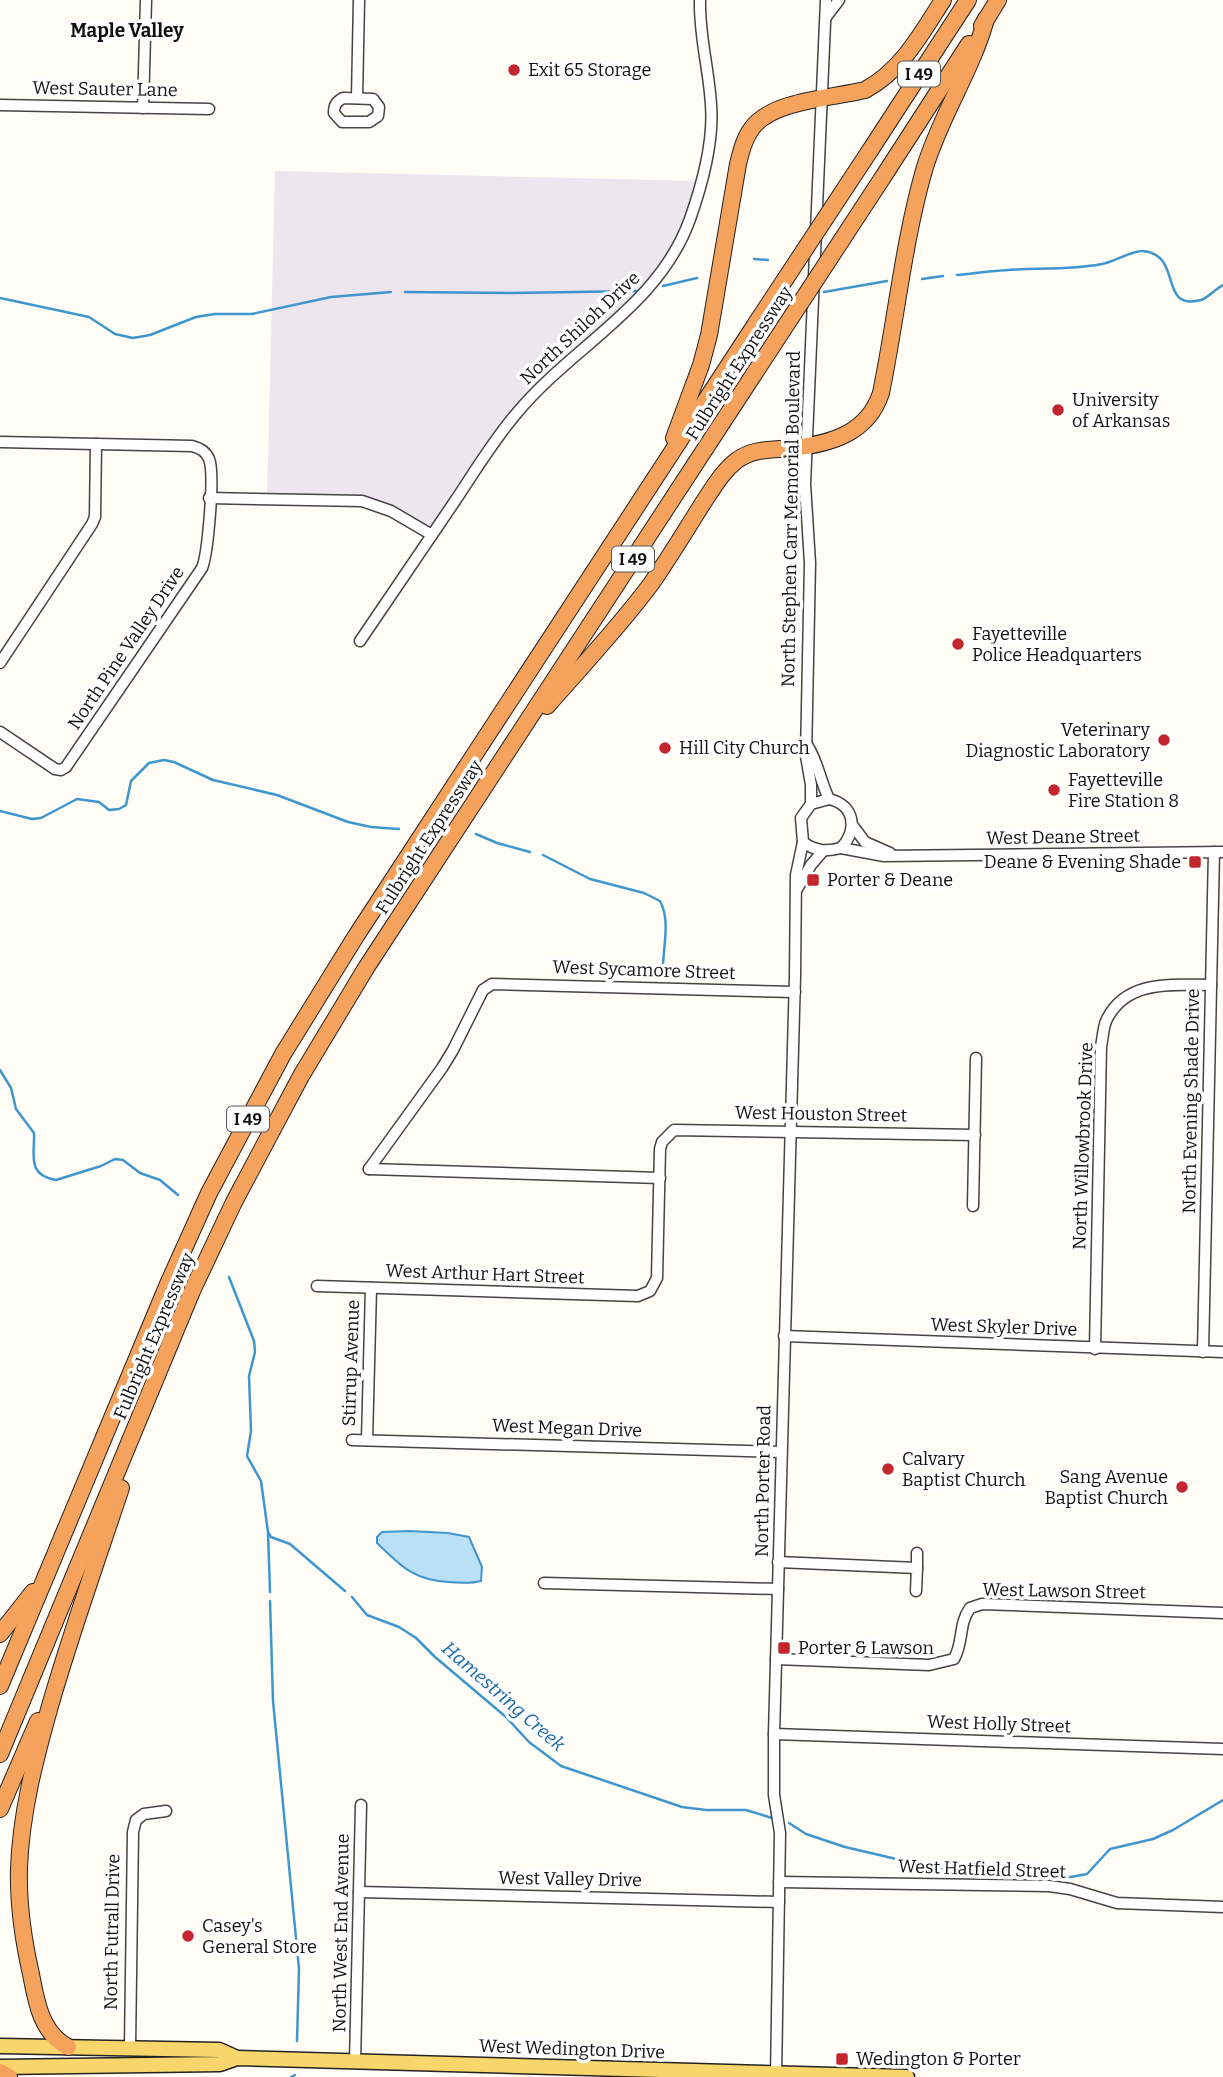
<svg xmlns="http://www.w3.org/2000/svg" width="1223" height="2077" font-family="Bitter,serif">
  <rect width="100%" height="100%" fill="#fffdf5"/>
  <polygon fill="#eee6ef" points="275,171 701,181 663,272 536,392 432,535 378,505 267,499"/>
  <path fill="#b9e0f7" stroke="#3f96cf" stroke-width="2" d="M410,1531L448,1533L469,1537L482,1567L481,1581C470,1584 459,1583 448,1582C413,1580 401,1566 377,1543V1537L382,1532Z"/>
  <g fill="none" stroke-linecap="round" stroke-linejoin="round">
    <g stroke="#3f96cf" stroke-width="2.5">
      <polyline points="754,259 768,260"/>
      <path d="M957,275C970,274 982,272 995,271C1030,267 1067,271 1102,264C1114,262 1133,250 1143,251C1184,255 1157,311 1201,300C1209,297 1215,289 1223,285"/>
      <polyline points="922,279 943,276"/>
      <polyline points="663,286 697,278"/>
      <polyline points="405,292 513,293 637,291"/>
      <polyline points="824,292 887,281"/>
      <polyline points="0,298 89,317 115,334 133,338 150,335 196,317 215,314 252,314 331,297 391,292"/>
      <polyline points="0,811 32,819 41,818 77,799 99,802 109,810 119,809 126,805 131,781 149,763 164,760 174,762 213,780 277,795 348,822 371,827 399,829"/>
      <polyline points="476,834 497,843 530,852"/>
      <path d="M543,855L590,879L644,893L660,901C672,923 661,953 663,977"/>
      <path d="M0,1070L11,1088L16,1109L34,1133C35,1154 26,1175 56,1180L101,1166L115,1159L123,1160L140,1173L160,1180L178,1195"/>
      <polyline points="229,1277 254,1341 255,1352 249,1376 251,1431 247,1456 261,1481 268,1532 271,1537 290,1544 345,1591"/>
      <polyline points="268,1532 270,1592"/>
      <polyline points="352,1597 367,1615 399,1627 416,1638 435,1657 506,1717 529,1742 561,1766 682,1807 706,1810 746,1810 772,1818"/>
      <polyline points="270,1601 273,1701 299,1969 297,2041"/>
      <polyline points="789,1823 806,1834 845,1847 939,1869 998,1875 1071,1877 1087,1874 1110,1849 1153,1839 1173,1830 1223,1800"/>
      <polyline points="291,2077 295,2075"/>
    </g>
    <g stroke="#444" stroke-width="13">
      <g id="minor">
        <polyline points="826,17 839,0"/>
        <path d="M343,98L373,99L379,107L378,116L369,122H342L334,113C334,105 336,102 343,98Z"/>
        <polyline points="357,98 359,0"/>
        <polyline points="0,105 209,109"/>
        <polyline points="143,108 146,0"/>
        <path d="M0,442L192,446C200,448 206,451 209,459C215,473 208,553 202,568L66,767L61,770L55,769L0,732"/>
        <polyline points="209,498 362,501 391,511 432,535"/>
        <path d="M360,641C392,594 424,547 455,501C475,471 493,441 516,414C572,346 659,306 690,219C702,185 714,142 711,105C709,69 699,36 700,0"/>
        <polyline points="0,663 92,524 95,517 96,444"/>
        <path d="M807,745C818,761 820,781 829,799"/>
        <path d="M829,799C855,805 858,830 841,848C826,852 815,851 803,842L801,818L811,804Z"/>
        <polyline points="811,804 811,785 806,756 810,563 805,484 826,0"/>
        <polyline points="853,826 865,842 890,853"/>
        <polyline points="841,848 884,856 1223,852"/>
        <polyline points="797,889 811,865 823,851"/>
        <polyline points="369,1169 442,1068 453,1050 483,990 492,984 795,992"/>
        <polyline points="369,1169 660,1178"/>
        <polyline points="973,1206 976,1058"/>
        <polyline points="317,1286 638,1296 650,1291 657,1278 660,1149 662,1142 674,1130 975,1135"/>
        <polyline points="784,1336 1223,1352"/>
        <path d="M1095,1349L1101,1046C1103,1038 1103,1026 1107,1019C1127,979 1174,985 1211,985"/>
        <polyline points="1203,1352 1214,852"/>
        <polyline points="352,1440 781,1452"/>
        <polyline points="367,1440 371,1288"/>
        <polyline points="778,1562 917,1568 916,1591"/>
        <polyline points="917,1568 917,1553"/>
        <polyline points="544,1583 778,1589"/>
        <path d="M776,1659L929,1665L954,1659C964,1641 958,1625 970,1608L982,1604L1223,1613"/>
        <polyline points="774,1734 1223,1749"/>
        <polyline points="779,1882 1049,1886 1070,1889 1117,1903 1223,1907"/>
        <polyline points="359,1892 779,1902"/>
        <polyline points="130,2047 133,1832 136,1820 144,1814 166,1811"/>
        <polyline points="355,2062 361,1805"/>
        <polyline points="776,2077 780,1833 774,1795 774,1734 795,976 796,875 803,842"/>
      </g>
    </g>
    <g stroke="#222" stroke-width="17">
      <g id="major">
        <polyline points="0,2046 219,2050 237,2058"/>
        <polyline points="0,2067 220,2064 237,2058 907,2077"/>
      </g>
    </g>
    <g stroke="#222" stroke-width="18">
      <g id="highway">
        <polyline points="982,26 998,0"/>
        <polyline points="871,149 968,0"/>
        <polyline points="883,177 969,44"/>
        <path d="M674,438L701,365L709,335L738,164C741,152 744,139 752,128C773,100 833,98 865,90C902,70 921,34 943,0"/>
        <path d="M547,706C582,666 619,627 651,584C669,558 686,530 703,503C713,488 722,472 736,461C753,448 772,450 792,448C831,444 868,433 881,393C896,320 904,238 925,167C941,115 972,70 986,19"/>
        <polyline points="0,1634 33,1592"/>
        <polyline points="0,1686 168,1284 209,1193 283,1054 356,936 757,322"/>
        <polyline points="0,1754 192,1291 234,1202 301,1076 366,968 754,374"/>
        <polyline points="0,1809 38,1721"/>
        <path d="M68,2047C41,2033 36,2001 31,1974C23,1939 18,1903 19,1868C21,1813 35,1759 50,1706C71,1633 97,1560 121,1488"/>
        <polyline points="0,2072 9,2077"/>
      </g>
    </g>
    <use href="#minor" stroke="#fff" stroke-width="10"/>
    <use href="#major" stroke="#f9d66b" stroke-width="14"/>
    <use href="#highway" stroke="#f5a25d" stroke-width="16"/>
    <g stroke="#222" stroke-width="18" stroke-linecap="butt">
      <g id="highway-bridge">
        <polyline points="757,322 871,149"/>
        <polyline points="754,374 883,177"/>
      </g>
    </g>
    <use href="#highway-bridge" stroke="#f5a25d" stroke-width="16"/>
  </g>
  <g fill="#c4262e" stroke="#fff" stroke-width="2.5">
    <circle cx="514" cy="70" r="7"/>
    <circle cx="1058" cy="410" r="7"/>
    <circle cx="958" cy="644" r="7"/>
    <circle cx="1164" cy="740" r="7"/>
    <circle cx="665" cy="748" r="7"/>
    <circle cx="1054" cy="790" r="7"/>
    <rect x="1188" y="855" width="14" height="14" rx="3.5"/>
    <rect x="806" y="873" width="14" height="14" rx="3.5"/>
    <circle cx="888" cy="1469" r="7"/>
    <circle cx="1182" cy="1487" r="7"/>
    <rect x="777" y="1641" width="14" height="14" rx="3.5"/>
    <circle cx="188" cy="1936" r="7"/>
    <rect x="835" y="2052" width="14" height="14" rx="3.5"/>
  </g>
  <g text-anchor="middle" stroke-width="7" stroke-linejoin="round" paint-order="stroke">
    <g fill="#fff" stroke="#585858" stroke-width="2">
      <rect x="898" y="61.5" width="42" height="25" rx="5"/>
      <rect x="612" y="546.5" width="42" height="25" rx="5"/>
      <rect x="227" y="1106.5" width="42" height="25" rx="5"/>
    </g>
    <g font-size="16" font-weight="bold" fill="#111">
      <text x="919" y="80">I 49</text>
      <text x="633" y="565">I 49</text>
      <text x="248" y="1125">I 49</text>
    </g>
    <g font-size="18" fill="#111" stroke="#fff" text-anchor="start">
      <text x="528" y="76">Exit 65 Storage</text>
      <text x="1072" y="406">University<tspan x="1072" dy="21">of Arkansas</tspan></text>
      <text x="972" y="640">Fayetteville<tspan x="972" dy="21">Police Headquarters</tspan></text>
      <text x="1150" y="736" text-anchor="end">Veterinary<tspan x="1150" dy="21">Diagnostic Laboratory</tspan></text>
      <text x="679" y="754">Hill City Church</text>
      <text x="1068" y="786">Fayetteville<tspan x="1068" dy="21">Fire Station 8</tspan></text>
      <text x="1181" y="868" text-anchor="end">Deane &amp; Evening Shade</text>
      <text x="827" y="886">Porter &amp; Deane</text>
      <text x="902" y="1465">Calvary<tspan x="902" dy="21">Baptist Church</tspan></text>
      <text x="1168" y="1483" text-anchor="end">Sang Avenue<tspan x="1168" dy="21">Baptist Church</tspan></text>
      <text x="798" y="1654">Porter &amp; Lawson</text>
      <text x="202" y="1932">Casey's<tspan x="202" dy="21">General Store</tspan></text>
      <text x="856" y="2065">Wedington &amp; Porter</text>
    </g>
    <g font-size="18" fill="#111" stroke="#fff">
      <text transform="translate(105 89) rotate(1)" y="6">West Sauter Lane</text>
      <text transform="translate(580 328) rotate(-43)" y="6">North Shiloh Drive</text>
      <text transform="translate(739 363) rotate(-57)" y="6">Fulbright Expressway</text>
      <text transform="translate(791 519) rotate(-89)" y="6">North Stephen Carr Memorial Boulevard</text>
      <text transform="translate(126 648) rotate(-56)" y="6">North Pine Valley Drive</text>
      <text transform="translate(429 837) rotate(-57)" y="6">Fulbright Expressway</text>
      <text transform="translate(1063 837) rotate(-1)" y="6">West Deane Street</text>
      <text transform="translate(644 970) rotate(2)" y="6">West Sycamore Street</text>
      <text transform="translate(1191 1101) rotate(-89)" y="6">North Evening Shade Drive</text>
      <text transform="translate(821 1114) rotate(1)" y="6">West Houston Street</text>
      <text transform="translate(1083 1146) rotate(-88)" y="6">North Willowbrook Drive</text>
      <text transform="translate(485 1274) rotate(2)" y="6">West Arthur Hart Street</text>
      <text transform="translate(1004 1327) rotate(2)" y="6">West Skyler Drive</text>
      <text transform="translate(154 1336) rotate(-67)" y="6">Fulbright Expressway</text>
      <text transform="translate(351 1363) rotate(-88)" y="6">Stirrup Avenue</text>
      <text transform="translate(567 1428) rotate(2)" y="6">West Megan Drive</text>
      <text transform="translate(763 1481) rotate(-89)" y="6">North Porter Road</text>
      <text transform="translate(1064 1591) rotate(1)" y="6">West Lawson Street</text>
      <text transform="translate(999 1724) rotate(2)" y="6">West Holly Street</text>
      <text transform="translate(982 1869) rotate(2)" y="6">West Hatfield Street</text>
      <text transform="translate(570 1879) rotate(1)" y="6">West Valley Drive</text>
      <text transform="translate(112 1932) rotate(-89)" y="6">North Futrall Drive</text>
      <text transform="translate(341 1933) rotate(-89)" y="6">North West End Avenue</text>
      <text transform="translate(572 2049) rotate(2)" y="6">West Wedington Drive</text>
    </g>
    <g font-size="19" font-weight="bold" fill="#111" stroke="#fff">
      <text x="127" y="37">Maple Valley</text>
    </g>
    <g font-size="19" font-style="italic" fill="#1768a6" stroke="#fff">
      <text transform="translate(504 1696) rotate(41)" y="7">Hamestring Creek</text>
    </g>
  </g>
</svg>
